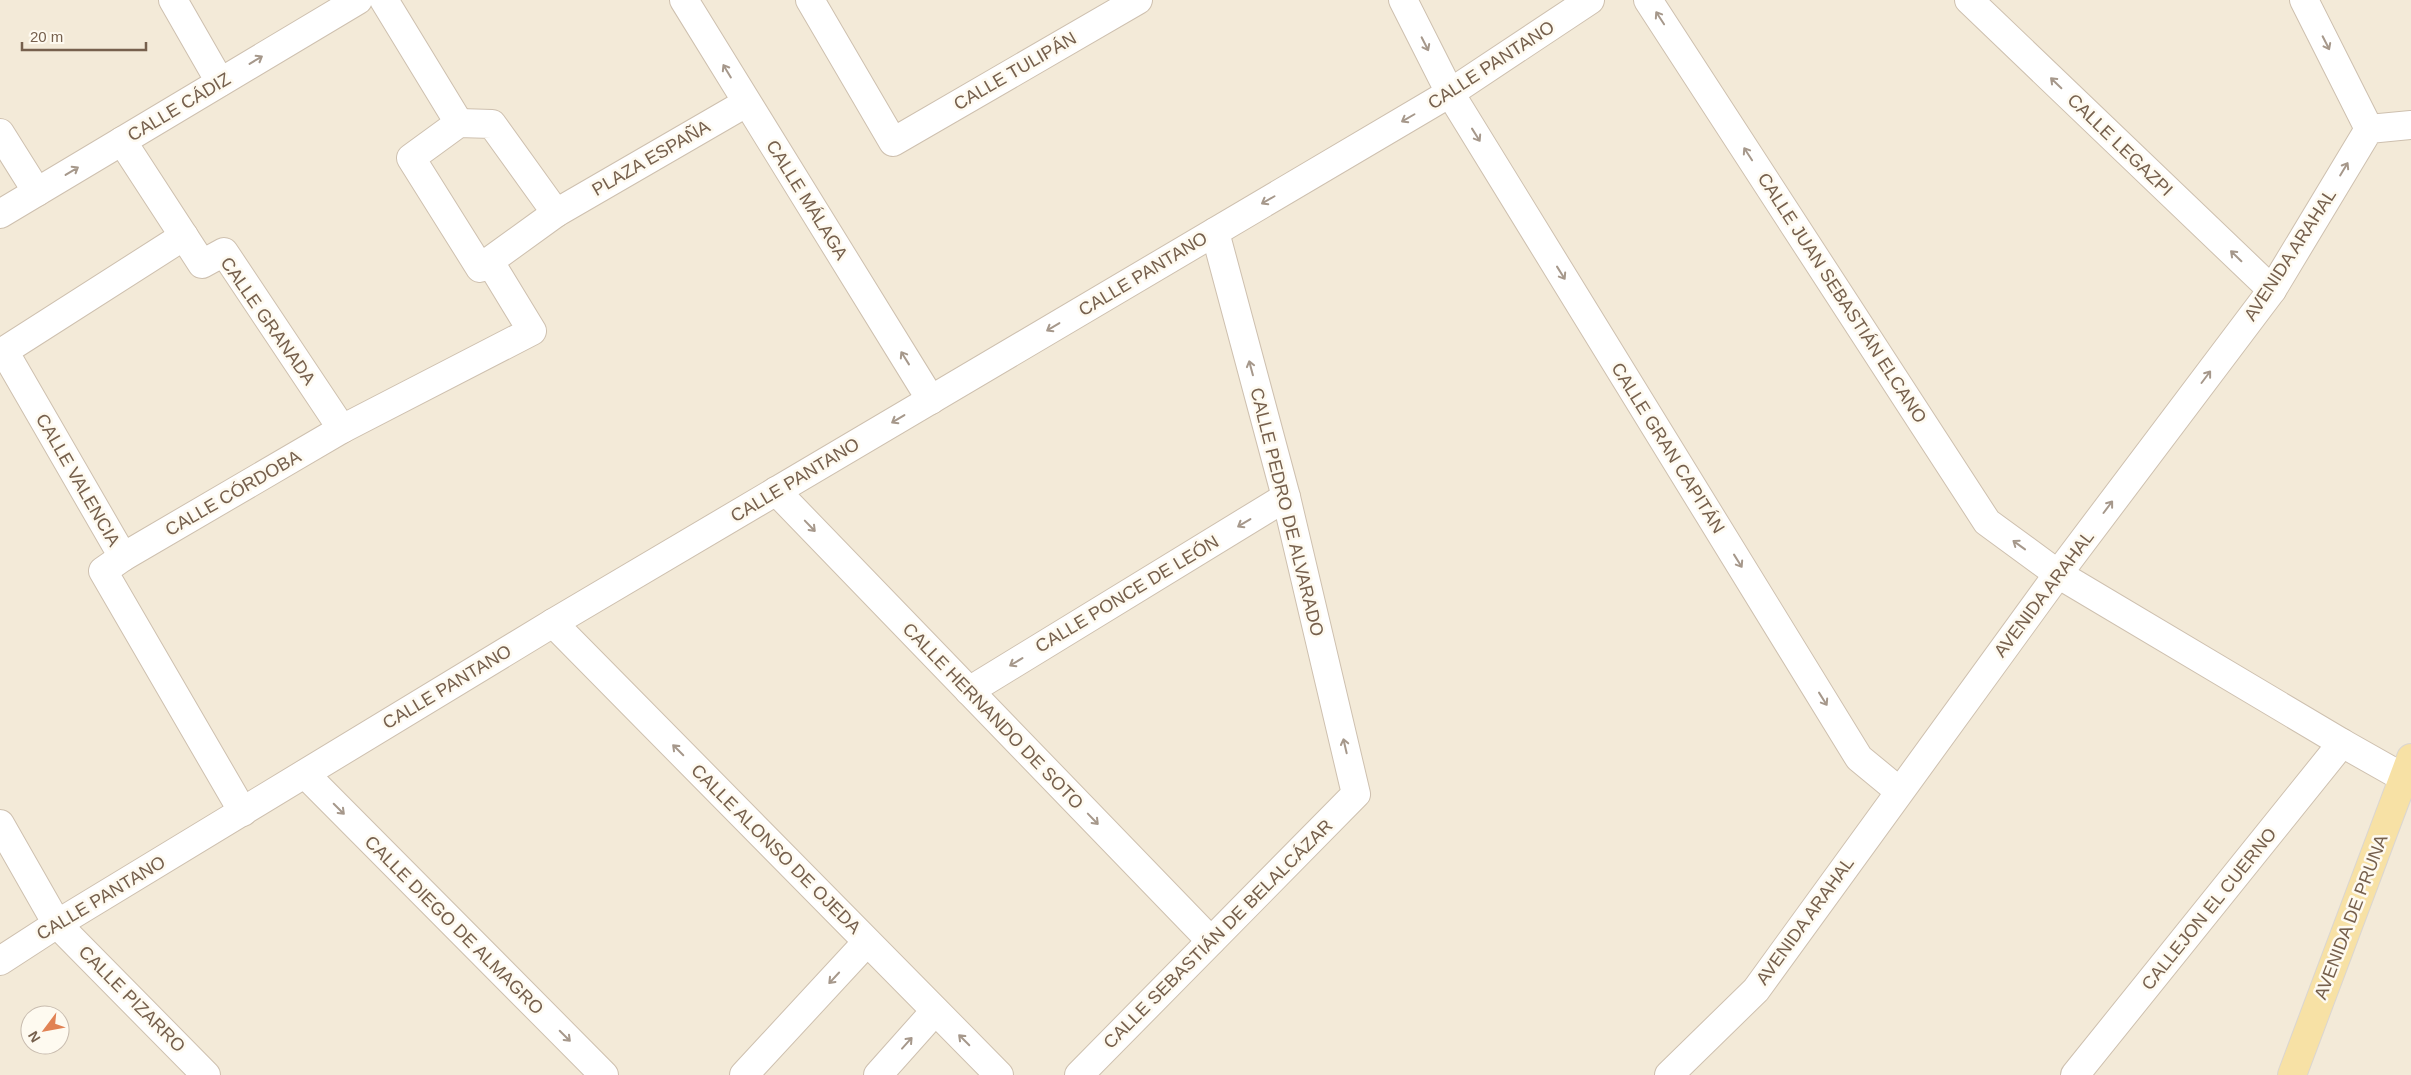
<svg xmlns="http://www.w3.org/2000/svg" width="2411" height="1075" font-family="Arial,sans-serif">
  <rect width="100%" height="100%" fill="#fcf7ea"/>
  <path fill="#f3ead8" fill-rule="evenodd" d="M0,0H2411V1075H0ZM30,1015H60V1045H30Z"/>
  <g fill="none" stroke-linecap="round" stroke-linejoin="round">
    <g stroke="#cec0af" stroke-width="30">
      <g id="minor">
        <polyline points="173,0 220,82"/>
        <polyline points="384,0 459,123"/>
        <polyline points="684,0 931,400"/>
        <polyline points="810,0 893,142 1138,0"/>
        <polyline points="1403,0 1450,93 1859,758 1899,791"/>
        <polyline points="1648,0 1987,522 2058,574 2342,743 2411,782"/>
        <polyline points="1969,0 2272,290"/>
        <polyline points="2304,0 2369,129"/>
        <polygon points="459,123 492,124 556,213 480,268 411,158"/>
        <polyline points="0,133 37,192"/>
        <polyline points="122,141 202,264 224,252 342,429"/>
        <polyline points="556,213 746,103"/>
        <polyline points="0,214 358,0"/>
        <polyline points="184,236 4,351 123,557 103,571 243,812"/>
        <polyline points="776,491 1211,941"/>
        <polyline points="123,557 342,429 532,331 490,262"/>
        <polyline points="553,623 999,1075"/>
        <polyline points="969,691 1286,497"/>
        <polyline points="305,774 604,1075"/>
        <polyline points="0,824 57,924 206,1075"/>
        <polyline points="0,961 57,924 553,623 1450,93 1590,0"/>
        <polyline points="744,1075 867,942"/>
        <polyline points="878,1075 935,1011"/>
        <polyline points="1079,1075 1356,794 1286,497 1215,232"/>
        <polyline points="1669,1075 1756,990 2058,574 2272,290 2369,129 2411,125"/>
        <polyline points="2075,1075 2342,743"/>
      </g>
    </g>
    <g stroke="#dbd6d1" stroke-width="30">
      <polyline id="major" points="2292,1075 2411,758"/>
    </g>
    <use href="#minor" stroke="#fff" stroke-width="28"/>
    <use href="#major" stroke="#f7e1a5" stroke-width="28"/>
  </g>
  <defs><path id="oneway-shaft" d="M-6 0H5M1.5-3L5.5 0L1.5 3" fill="none" stroke-width="1.6" stroke-linecap="round" stroke-linejoin="round" transform="scale(1.25)"/></defs>
  <g stroke="#a6988b">
    <use href="#oneway-shaft" transform="translate(1660 18) rotate(-123)"/>
    <use href="#oneway-shaft" transform="translate(2326 43) rotate(63)"/>
    <use href="#oneway-shaft" transform="translate(1425 44) rotate(63)"/>
    <use href="#oneway-shaft" transform="translate(256 60) rotate(-31)"/>
    <use href="#oneway-shaft" transform="translate(727 71) rotate(-121)"/>
    <use href="#oneway-shaft" transform="translate(2056 83) rotate(-136)"/>
    <use href="#oneway-shaft" transform="translate(1408 118) rotate(150)"/>
    <use href="#oneway-shaft" transform="translate(1476 135) rotate(58)"/>
    <use href="#oneway-shaft" transform="translate(1748 154) rotate(-123)"/>
    <use href="#oneway-shaft" transform="translate(2344 169) rotate(-59)"/>
    <use href="#oneway-shaft" transform="translate(72 171) rotate(-31)"/>
    <use href="#oneway-shaft" transform="translate(1268 200) rotate(150)"/>
    <use href="#oneway-shaft" transform="translate(2236 256) rotate(-136)"/>
    <use href="#oneway-shaft" transform="translate(1561 273) rotate(58)"/>
    <use href="#oneway-shaft" transform="translate(1053 327) rotate(149)"/>
    <use href="#oneway-shaft" transform="translate(905 358) rotate(-122)"/>
    <use href="#oneway-shaft" transform="translate(1251 368) rotate(-105)"/>
    <use href="#oneway-shaft" transform="translate(2206 377) rotate(-53)"/>
    <use href="#oneway-shaft" transform="translate(898 419) rotate(149)"/>
    <use href="#oneway-shaft" transform="translate(2108 507) rotate(-53)"/>
    <use href="#oneway-shaft" transform="translate(1244 523) rotate(149)"/>
    <use href="#oneway-shaft" transform="translate(810 526) rotate(46)"/>
    <use href="#oneway-shaft" transform="translate(2019 545) rotate(-144)"/>
    <use href="#oneway-shaft" transform="translate(1738 561) rotate(58)"/>
    <use href="#oneway-shaft" transform="translate(1016 662) rotate(149)"/>
    <use href="#oneway-shaft" transform="translate(1823 699) rotate(58)"/>
    <use href="#oneway-shaft" transform="translate(1345 746) rotate(-103)"/>
    <use href="#oneway-shaft" transform="translate(678 750) rotate(-135)"/>
    <use href="#oneway-shaft" transform="translate(339 809) rotate(45)"/>
    <use href="#oneway-shaft" transform="translate(1093 819) rotate(46)"/>
    <use href="#oneway-shaft" transform="translate(834 978) rotate(133)"/>
    <use href="#oneway-shaft" transform="translate(565 1036) rotate(45)"/>
    <use href="#oneway-shaft" transform="translate(964 1040) rotate(-135)"/>
    <use href="#oneway-shaft" transform="translate(907 1043) rotate(-48)"/>
  </g>
  <g text-anchor="middle" stroke-width="5" stroke-linejoin="round" paint-order="stroke">
    <g font-size="18" fill="#76604d" stroke="#fefaf0">
      <text transform="translate(1491 65) rotate(-33)" y="6">CALLE PANTANO</text>
      <text transform="translate(1015 71) rotate(-30)" y="6">CALLE TULIPÁN</text>
      <text transform="translate(179 107) rotate(-31)" y="6">CALLE CÁDIZ</text>
      <text transform="translate(2120 145) rotate(44)" y="6">CALLE LEGAZPI</text>
      <text transform="translate(651 158) rotate(-30)" y="6">PLAZA ESPAÑA</text>
      <text transform="translate(807 200) rotate(58)" y="6">CALLE MÁLAGA</text>
      <text transform="translate(2290 255) rotate(-57)" y="6">AVENIDA ARAHAL</text>
      <text transform="translate(1143 274) rotate(-31)" y="6">CALLE PANTANO</text>
      <text transform="translate(1842 298) rotate(57)" y="6">CALLE JUAN SEBASTIÁN ELCANO</text>
      <text transform="translate(268 321) rotate(55)" y="6">CALLE GRANADA</text>
      <text transform="translate(1668 448) rotate(58)" y="6">CALLE GRAN CAPITÁN</text>
      <text transform="translate(78 480) rotate(60)" y="6">CALLE VALENCIA</text>
      <text transform="translate(795 480) rotate(-31)" y="6">CALLE PANTANO</text>
      <text transform="translate(233 493) rotate(-30)" y="6">CALLE CÓRDOBA</text>
      <text transform="translate(1287 512) rotate(76)" y="6">CALLE PEDRO DE ALVARADO</text>
      <text transform="translate(1127 594) rotate(-31)" y="6">CALLE PONCE DE LEÓN</text>
      <text transform="translate(2044 594) rotate(-53)" y="6">AVENIDA ARAHAL</text>
      <text transform="translate(447 687) rotate(-31)" y="6">CALLE PANTANO</text>
      <text transform="translate(993 716) rotate(46)" y="6">CALLE HERNANDO DE SOTO</text>
      <text transform="translate(776 849) rotate(45)" y="6">CALLE ALONSO DE OJEDA</text>
      <text transform="translate(101 898) rotate(-31)" y="6">CALLE PANTANO</text>
      <text transform="translate(2209 909) rotate(-51)" y="6">CALLEJON EL CUERNO</text>
      <text transform="translate(2351 917) rotate(-69)" y="6">AVENIDA DE PRUNA</text>
      <text transform="translate(1805 921) rotate(-54)" y="6">AVENIDA ARAHAL</text>
      <text transform="translate(454 925) rotate(45)" y="6">CALLE DIEGO DE ALMAGRO</text>
      <text transform="translate(1218 934) rotate(-45)" y="6">CALLE SEBASTIÁN DE BELALCÁZAR</text>
      <text transform="translate(132 999) rotate(45)" y="6">CALLE PIZARRO</text>
    </g>
  </g>
  <g transform="translate(45 1030) rotate(238)"><circle r="24" fill="#fefaf0" stroke="#c8bcaf"/>
  <path d="M0-4L9 19L0 12L-9 19Z" fill="#e18254"/>
  <text y="-8" font-size="14" font-weight="bold" text-anchor="middle" fill="#76604d">N</text>
  </g>
  <path d="M22 42v8h124v-8" fill="none" stroke="#76604d" stroke-width="2.5"/>
  <text x="30" y="42" font-size="15" fill="#76604d" stroke="#fefaf0" stroke-width="4" paint-order="stroke">20 m</text>
</svg>
